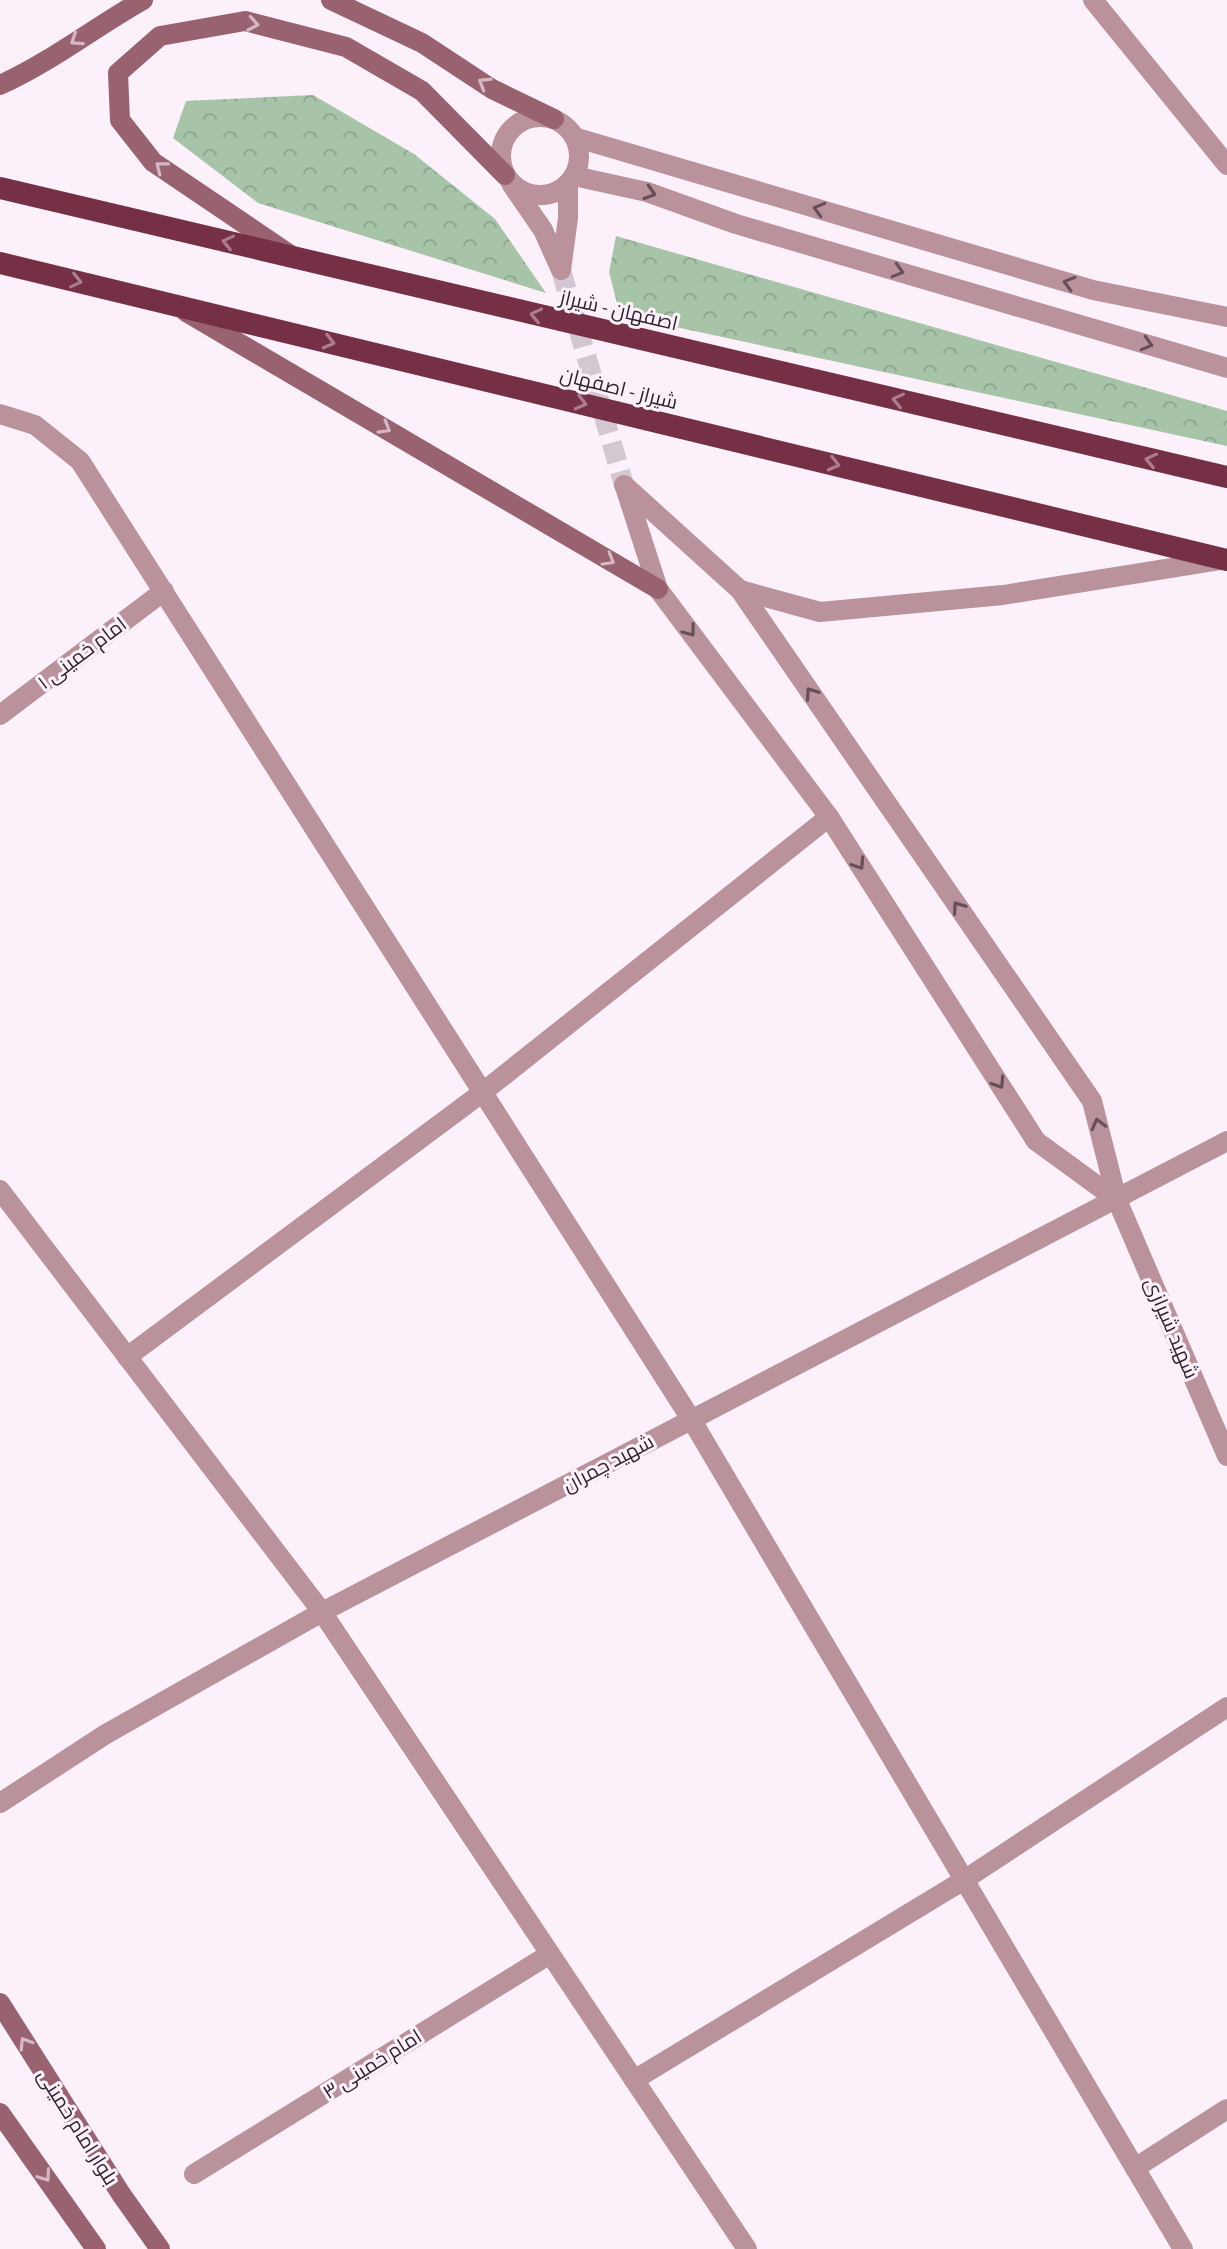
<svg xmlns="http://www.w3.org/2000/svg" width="1227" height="2249" font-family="'Source Sans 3',Cairo,sans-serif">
  <defs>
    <pattern id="forest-crowns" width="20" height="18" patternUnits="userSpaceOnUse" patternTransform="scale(2)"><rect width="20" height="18" fill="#a7c4a9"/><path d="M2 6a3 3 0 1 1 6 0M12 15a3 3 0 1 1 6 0" fill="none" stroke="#90a892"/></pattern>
  </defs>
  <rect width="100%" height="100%" fill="#fcf1fb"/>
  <g fill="url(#forest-crowns)">
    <polygon points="313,95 414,154 495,219 546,293 258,203 173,138 186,101"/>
    <polygon points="616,236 1227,411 1227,446 620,315 609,272"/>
  </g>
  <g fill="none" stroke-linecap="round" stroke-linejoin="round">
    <polyline stroke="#d3c8d2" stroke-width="20" stroke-dasharray="20 10" stroke-linecap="butt" points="561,270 624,485"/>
    <g stroke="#b9929b" stroke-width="20">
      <polyline points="1093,0 1227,165"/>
      <polyline points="0,414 35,425 80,461 691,1419 1183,2249"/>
      <polyline points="740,590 820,612 1003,595 1221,560"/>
      <polyline points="0,715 164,591"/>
      <polyline points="0,1190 322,1612 747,2249"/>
      <polyline points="127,1357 483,1092 829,817"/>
      <polyline points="634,2080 964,1880 1227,1707"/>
      <polyline points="1135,2168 1227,2109"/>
      <polyline points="194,2174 550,1954"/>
    </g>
    <g stroke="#b9929b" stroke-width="20">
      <circle cx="540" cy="156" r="39"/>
      <polyline points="574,137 1093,290 1227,317"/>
      <polyline points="574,176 647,192 736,224 1227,368"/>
      <polyline points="512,185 543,230 561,270 568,218 568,183"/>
      <polyline points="624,485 740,590 1092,1101 1117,1200 1227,1456"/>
      <polyline points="625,487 658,589 829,817 1036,1141 1117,1200"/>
      <polyline points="0,1803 106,1734 322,1612 1227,1141"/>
    </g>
    <g stroke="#996271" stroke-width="20">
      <polyline points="331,0 422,43 492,89 554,119"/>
      <path d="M0,85C51,62 95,27 143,0"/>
      <polyline points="289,254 153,162 120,120 118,73 160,36 245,21 346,47 422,91 505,175"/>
      <polyline points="186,312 658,589"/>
      <polyline points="0,2003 121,2194 160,2249"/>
      <polyline points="0,2113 96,2249"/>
    </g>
    <g stroke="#763046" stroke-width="22">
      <polyline points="0,188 1227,477"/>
      <polyline points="0,263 1227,560"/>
    </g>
  </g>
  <defs><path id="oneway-chevron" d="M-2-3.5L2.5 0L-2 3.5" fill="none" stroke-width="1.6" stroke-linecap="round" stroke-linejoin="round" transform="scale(2)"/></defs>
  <g stroke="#d4b8c4">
    <use href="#oneway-chevron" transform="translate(253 24) rotate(10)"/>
    <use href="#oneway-chevron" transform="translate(76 40) rotate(146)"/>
    <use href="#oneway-chevron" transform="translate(484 83) rotate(-148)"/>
    <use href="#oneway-chevron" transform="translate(161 167) rotate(-142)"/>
    <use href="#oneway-chevron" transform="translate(385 428) rotate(30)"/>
    <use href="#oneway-chevron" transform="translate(609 560) rotate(30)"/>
    <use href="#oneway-chevron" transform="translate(25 2043) rotate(-122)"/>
    <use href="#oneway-chevron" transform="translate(45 2176) rotate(55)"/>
  </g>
  <g stroke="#664f59">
    <use href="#oneway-chevron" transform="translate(650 193) rotate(17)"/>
    <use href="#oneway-chevron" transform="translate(819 209) rotate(-164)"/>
    <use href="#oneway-chevron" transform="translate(898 271) rotate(16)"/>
    <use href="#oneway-chevron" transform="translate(1069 283) rotate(-164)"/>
    <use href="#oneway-chevron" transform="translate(1147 344) rotate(16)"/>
    <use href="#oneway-chevron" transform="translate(690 631) rotate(53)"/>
    <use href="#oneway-chevron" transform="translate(811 693) rotate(-125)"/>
    <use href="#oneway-chevron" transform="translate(859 864) rotate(57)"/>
    <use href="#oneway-chevron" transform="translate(958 907) rotate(-125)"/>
    <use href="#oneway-chevron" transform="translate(999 1083) rotate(57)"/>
    <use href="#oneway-chevron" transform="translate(1098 1124) rotate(-104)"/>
  </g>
  <g stroke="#ac7d8e">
    <use href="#oneway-chevron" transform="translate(228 242) rotate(-167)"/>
    <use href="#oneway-chevron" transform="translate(76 281) rotate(13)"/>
    <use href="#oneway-chevron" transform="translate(536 315) rotate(-167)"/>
    <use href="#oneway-chevron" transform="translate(329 342) rotate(14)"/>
    <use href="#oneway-chevron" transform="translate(898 400) rotate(-167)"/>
    <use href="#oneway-chevron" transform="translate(581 403) rotate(14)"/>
    <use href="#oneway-chevron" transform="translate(1151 460) rotate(-167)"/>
    <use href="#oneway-chevron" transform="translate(834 464) rotate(14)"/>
  </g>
  <g text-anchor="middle" stroke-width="6" stroke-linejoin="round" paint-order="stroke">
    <g font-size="20" fill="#2e232d" stroke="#fcf1fb">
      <text transform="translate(619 310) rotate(13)" y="7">اصفهان - شیراز</text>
      <text transform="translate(619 388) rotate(14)" y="7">شیراز - اصفهان</text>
      <text transform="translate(82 653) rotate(-37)" y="7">امام خمینی ۱</text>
      <text transform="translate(1172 1328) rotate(67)" y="7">شهید شیرازی</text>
      <text transform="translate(608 1463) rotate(-28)" y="7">شهید چمران</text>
      <text transform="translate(372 2064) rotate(-32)" y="7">امام خمینی ۳</text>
      <text transform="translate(78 2127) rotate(58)" y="7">بلوار امام خمینی</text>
    </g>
  </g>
</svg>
